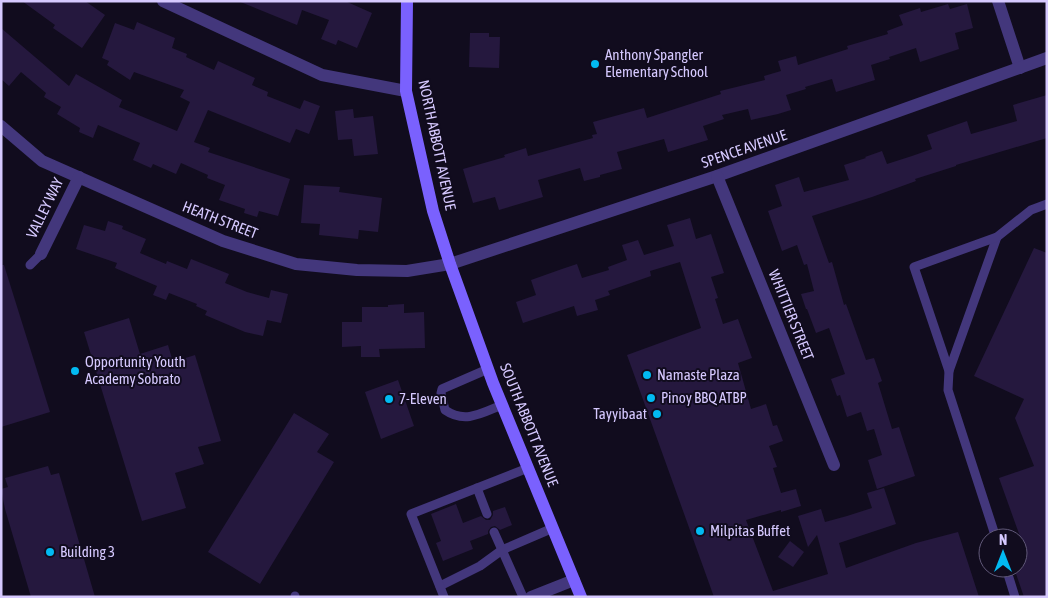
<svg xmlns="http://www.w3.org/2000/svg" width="1048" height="598" font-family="'Asap Condensed',sans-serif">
  <rect width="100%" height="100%" fill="#110c1e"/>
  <g fill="#25183e">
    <polygon points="22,1 85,1 105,15 82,48 53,28 55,25"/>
    <polygon points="238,1 345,1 372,13 357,48 338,40 336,45 321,39 329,20 302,10 297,25"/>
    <polygon points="948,4 950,9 967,4 973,28 955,33 959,49 920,62 916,48 889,57 890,59 871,65 875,80 836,92 832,79 805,87 806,89 786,95 791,110 778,114 751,120 748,109 722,115 724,119 703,126 708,140 668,152 664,139 617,152 622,169 600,175 600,177 584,181 580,168 538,180 543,197 499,210 495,197 473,203 463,169 505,157 504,155 526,148 528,156 593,138 592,135 597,134 593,122 644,108 647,118 721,94 720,91 765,80 764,76 781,71 778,61 796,56 798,65 848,49 847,46 888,34 887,31 903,25 899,15 920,8 921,12"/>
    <polygon points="137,22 175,38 172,48 187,54 186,57 214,70 218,61 255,78 252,85 268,92 267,96 300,109 304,100 320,106 309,134 296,129 290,143 208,110 194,142 210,148 208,152 290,179 278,216 259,211 257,217 244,213 245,209 219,200 225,185 207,178 208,175 181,163 176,174 153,164 151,168 133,160 140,143 98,125 93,138 79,132 80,128 57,114 61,107 44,97 46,93 21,72 9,86 1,79 1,28 69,86 76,74 122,100 119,107 177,131 190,102 180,97 184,90 134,72 130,80 107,65 109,61 102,58 115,23 134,30"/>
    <polygon points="470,33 489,33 489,37 500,37 499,68 469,67"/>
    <polygon points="1047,95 1047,138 956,165 956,166 915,179 916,181 872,197 812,216 829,263 832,262 844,305 846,304 866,360 874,358 882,381 878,383 892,429 899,427 915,476 877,489 868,460 882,455 874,429 867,431 861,412 847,417 840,395 837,396 831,379 845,374 829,328 816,333 807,309 806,309 801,294 814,291 807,264 804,265 797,245 782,251 768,211 782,206 775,185 799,177 804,192 849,180 844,165 866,158 865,157 882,151 887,164 912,156 932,149 927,135 967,121 971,134 1017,121 1013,105"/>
    <polygon points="353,109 354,118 373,116 378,154 354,156 352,139 338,140 335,111"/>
    <polygon points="304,185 340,187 339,192 382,198 378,232 359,230 358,239 319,235 320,224 301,223"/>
    <polygon points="690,218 696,239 711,234 724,273 711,277 718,298 715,299 723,324 738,319 752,358 738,363 751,409 766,404 773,426 777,425 783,441 769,446 777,467 773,468 781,493 796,489 801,506 781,512 781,510 746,520 773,591 828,574 817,535 808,547 798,516 821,509 825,522 847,516 872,508 867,493 884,488 896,524 839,543 846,568 916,543 958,532 979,597 714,597 627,355 701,328 680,262 650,271 651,276 608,291 610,295 595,300 598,310 577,316 574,306 523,323 516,302 536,295 531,280 562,269 577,264 582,278 609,270 608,267 627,260 622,245 638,240 644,255 674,246 667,225"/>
    <polygon points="108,221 123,226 122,229 146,239 140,253 166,264 167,261 187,269 191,259 229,274 225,283 247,292 269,298 271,290 288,294 281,323 267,320 263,336 245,332 205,315 207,311 196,306 197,304 169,293 166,300 153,295 157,286 115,268 117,263 76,249 84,225 105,231"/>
    <polygon points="1034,248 1047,253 1047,597 1024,597 1014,568 1018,568 1018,559 1027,556 999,478 1034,466 1015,418 1024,399 974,376"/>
    <polygon points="1,265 4,265 50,412 1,427"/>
    <polygon points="404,304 404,313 424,312 425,348 379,349 380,357 361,357 361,346 342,347 342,322 362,322 362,307 388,307 388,305"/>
    <polygon points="129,318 140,354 168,345 173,362 195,355 221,441 198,447 204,464 175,473 186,508 142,521 84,332"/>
    <polygon points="398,380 414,426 381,439 365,392"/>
    <polygon points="294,413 329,434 317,452 334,462 260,584 208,552"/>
    <polygon points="48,466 51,475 59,473 95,597 31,597 5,509 1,489 8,487 5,478"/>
    <polygon points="456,504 463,523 481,516 486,520 490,520 493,515 493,511 505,507 512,525 500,530 495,526 491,527 488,531 488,534 470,541 473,549 443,561 436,543 441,541 431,514"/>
    <polygon points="790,541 804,552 793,567 778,557"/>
  </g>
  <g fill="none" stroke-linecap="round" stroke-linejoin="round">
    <g stroke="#43377c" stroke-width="9">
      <polyline points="30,265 41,254"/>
      <path d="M488,369L442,389L441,393L445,410C465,424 482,413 502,405"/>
      <polyline points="949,371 997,237"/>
      <polyline points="477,488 487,514"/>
      <polyline points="494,532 523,597"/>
      <polyline points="996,538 948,390 949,371 914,267 997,237 1031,210 1047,204"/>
      <polyline points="1006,568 1015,597"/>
      <polyline points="440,586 480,566 502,550 553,528"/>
      <polyline points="295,597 295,596"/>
      <polyline points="444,597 411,514 528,468"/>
    </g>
    <g stroke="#43377c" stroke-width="12">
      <polyline points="163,1 322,75 406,91"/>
      <polyline points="998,1 1020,68"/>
      <polyline points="1,126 42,161 223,241 296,264 357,270 407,271 450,264 717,176 1047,58"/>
      <polyline points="717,176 834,465"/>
      <polyline points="41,254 79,177"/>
      <polyline points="531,597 574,580"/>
    </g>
    <polyline stroke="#7a61fe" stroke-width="12" points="407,1 406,91 433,211 450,264 493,383 581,597"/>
  </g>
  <g fill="#02baf2" stroke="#110c1e" stroke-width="2">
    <circle cx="595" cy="64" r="5"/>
    <circle cx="75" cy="371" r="5"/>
    <circle cx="647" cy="375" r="5"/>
    <circle cx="651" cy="398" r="5"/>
    <circle cx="389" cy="399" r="5"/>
    <circle cx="657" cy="414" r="5"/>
    <circle cx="700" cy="531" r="5"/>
    <circle cx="50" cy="552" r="5"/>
  </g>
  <g text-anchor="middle" stroke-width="4" stroke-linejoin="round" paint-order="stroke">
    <g font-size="15" fill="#d6c9ff" stroke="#110c1e" text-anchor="start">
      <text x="605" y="60">Anthony Spangler<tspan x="605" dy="17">Elementary School</tspan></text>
      <text x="85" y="367">Opportunity Youth<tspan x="85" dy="17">Academy Sobrato</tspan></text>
      <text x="657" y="380">Namaste Plaza</text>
      <text x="661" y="403">Pinoy BBQ ATBP</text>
      <text x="399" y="404">7-Eleven</text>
      <text x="647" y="419" text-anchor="end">Tayyibaat</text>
      <text x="710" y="536">Milpitas Buffet</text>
      <text x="60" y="557">Building 3</text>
    </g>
    <g font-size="15" fill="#d6c9ff" stroke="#110c1e">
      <text transform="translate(437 145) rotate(78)" y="5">NORTH ABBOTT AVENUE</text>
      <text transform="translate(744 149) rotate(-19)" y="5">SPENCE AVENUE</text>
      <text transform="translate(45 208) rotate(-64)" y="5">VALLEY WAY</text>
      <text transform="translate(220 220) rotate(21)" y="5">HEATH STREET</text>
      <text transform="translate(791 315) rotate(68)" y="5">WHITTIER STREET</text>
      <text transform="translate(529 425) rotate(68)" y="5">SOUTH ABBOTT AVENUE</text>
    </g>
  </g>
  <rect width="1048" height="598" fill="none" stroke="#d6c9ff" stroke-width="5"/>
  <g transform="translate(1003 553)"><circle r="24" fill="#110c1e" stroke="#605878"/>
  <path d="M0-4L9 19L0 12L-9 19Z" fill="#02baf2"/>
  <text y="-8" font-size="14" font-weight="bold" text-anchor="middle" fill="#d6c9ff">N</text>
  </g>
</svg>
